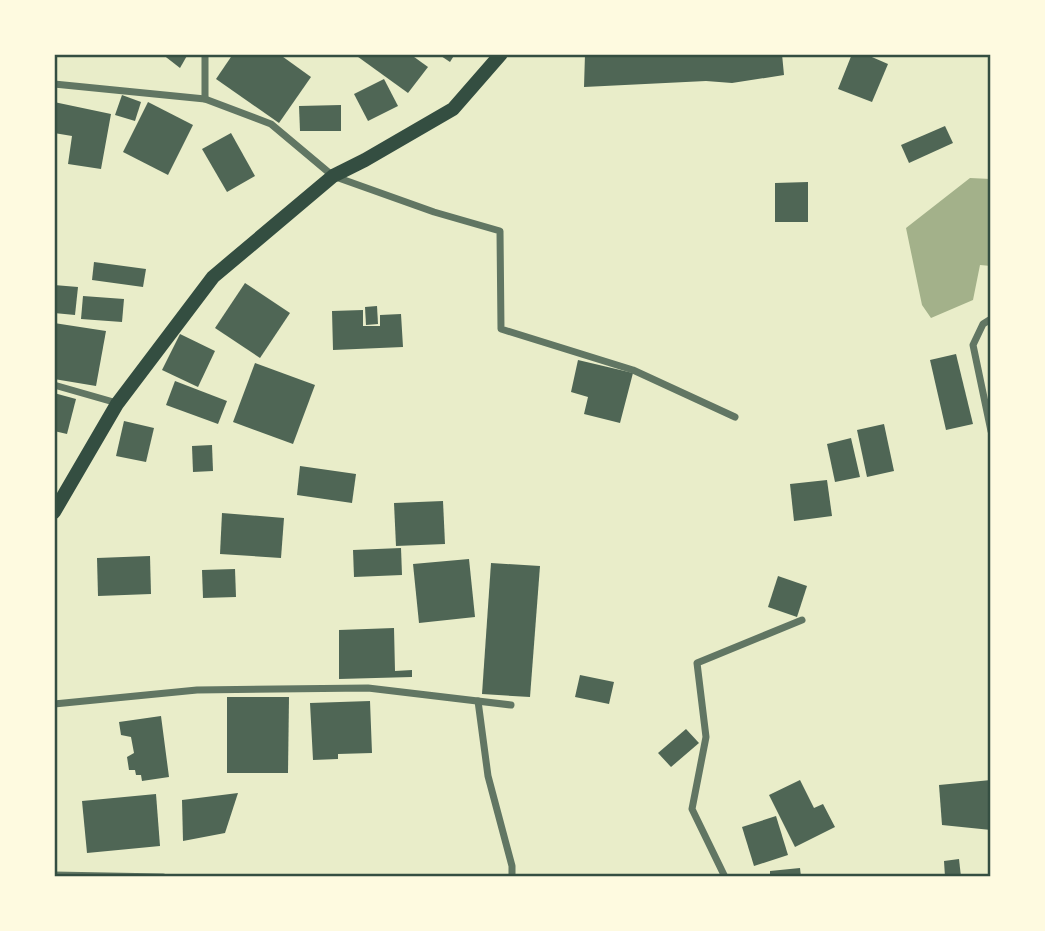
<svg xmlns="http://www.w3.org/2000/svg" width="1045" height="931" font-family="'Nunito Sans',sans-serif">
  <rect width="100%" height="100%" fill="#e9edc9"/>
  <polygon fill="#a3b18a" points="970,178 991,179 991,266 980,265 973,300 931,318 922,305 906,228"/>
  <g fill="#4f6655">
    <polygon points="162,54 188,54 180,68"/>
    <polygon points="233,54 279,54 311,77 279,123 216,79"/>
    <polygon points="354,54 410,54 428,67 408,93"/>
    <polygon points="438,54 455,54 450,62"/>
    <polygon points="585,54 782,54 784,75 732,83 706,81 584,87"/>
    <polygon points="852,54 865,54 888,64 872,102 838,89"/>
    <polygon points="384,79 398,106 368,121 354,94"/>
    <polygon points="122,95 141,102 135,121 115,115"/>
    <polygon points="54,102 111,114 101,169 68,164 72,136 54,133"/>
    <polygon points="148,102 193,125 168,175 123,152"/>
    <polygon points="341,105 341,131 300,131 299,106"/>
    <polygon points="945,126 953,143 909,163 901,145"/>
    <polygon points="231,133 255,176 227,192 202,149"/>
    <polygon points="808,182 808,222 775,222 775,183"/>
    <polygon points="94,262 146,269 143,287 92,280"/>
    <polygon points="245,283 290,313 260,358 215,328"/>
    <polygon points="54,285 78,287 75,315 54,313"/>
    <polygon points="83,296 124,299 122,322 81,319"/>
    <polygon points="377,306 378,324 366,325 365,307"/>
    <polygon points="363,310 363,326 380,326 380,315 401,314 403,347 333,350 332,311"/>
    <polygon points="54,323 106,331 96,386 54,379"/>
    <polygon points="180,334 215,351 198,387 162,370"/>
    <polygon points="956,354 973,424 946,430 930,360"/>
    <polygon points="578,360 633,373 620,423 584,414 588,397 571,392"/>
    <polygon points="255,363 315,385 293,444 233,422"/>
    <polygon points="175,381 227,401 218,424 166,405"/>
    <polygon points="54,393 76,399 67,434 54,431"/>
    <polygon points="124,421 154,428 146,462 116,456"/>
    <polygon points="884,424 894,471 867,477 857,430"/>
    <polygon points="851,438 860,477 835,482 827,444"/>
    <polygon points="212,445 213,471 193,472 192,446"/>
    <polygon points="300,466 356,474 352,503 297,495"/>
    <polygon points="827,480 832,516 794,521 790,484"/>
    <polygon points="443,501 445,544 396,546 394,503"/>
    <polygon points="222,513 284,518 281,558 220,554"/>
    <polygon points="401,548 402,575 354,577 353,550"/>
    <polygon points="150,556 151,594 98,596 97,558"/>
    <polygon points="469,559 475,617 419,623 413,564"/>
    <polygon points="491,563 540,566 530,697 482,694"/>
    <polygon points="235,569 236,597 203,598 202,570"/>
    <polygon points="778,576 807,586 797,617 768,607"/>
    <polygon points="394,628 395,671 412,670 412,677 339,679 339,630"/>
    <polygon points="580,675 614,682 609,704 575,697"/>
    <polygon points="227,697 289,697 288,773 227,773"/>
    <polygon points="370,701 372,753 338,754 338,759 313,760 310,703"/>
    <polygon points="161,716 169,777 142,781 141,775 136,775 135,770 129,770 127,757 134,753 131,737 121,735 119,722"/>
    <polygon points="686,729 699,743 671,767 658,753"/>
    <polygon points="800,780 814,808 823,804 835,827 795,847 769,795"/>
    <polygon points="991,780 991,830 942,825 939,785"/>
    <polygon points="238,793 225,833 183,841 182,800"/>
    <polygon points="156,794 160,846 87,853 82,801"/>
    <polygon points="776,816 788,855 754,866 742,827"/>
    <polygon points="959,859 961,877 945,877 944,861"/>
    <polygon points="800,868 801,877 770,877 770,871"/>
  </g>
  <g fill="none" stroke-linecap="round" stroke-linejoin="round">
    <g stroke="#617663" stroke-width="7">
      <polyline points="54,84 205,99 271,124 333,176 434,212 500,231 501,329 633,370 735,417"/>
      <polyline points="205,99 205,54"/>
      <polyline points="991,319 983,324 973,345 991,431"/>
      <polyline points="54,385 117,403"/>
      <polyline points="478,701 488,776 512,866 512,877"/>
      <polyline points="54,704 197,690 368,688 511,705"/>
      <polyline points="54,875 163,877"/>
      <polyline points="725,877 692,809 706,737 697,663 802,620"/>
    </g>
    <polyline stroke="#344e41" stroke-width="14" points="54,512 117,404 213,277 333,176 365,160 453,109 501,54"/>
  </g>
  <rect width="1045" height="931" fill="none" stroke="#fefae0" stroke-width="112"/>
  <rect x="56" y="56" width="933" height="819" fill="none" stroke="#344e41" stroke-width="2.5"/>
</svg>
